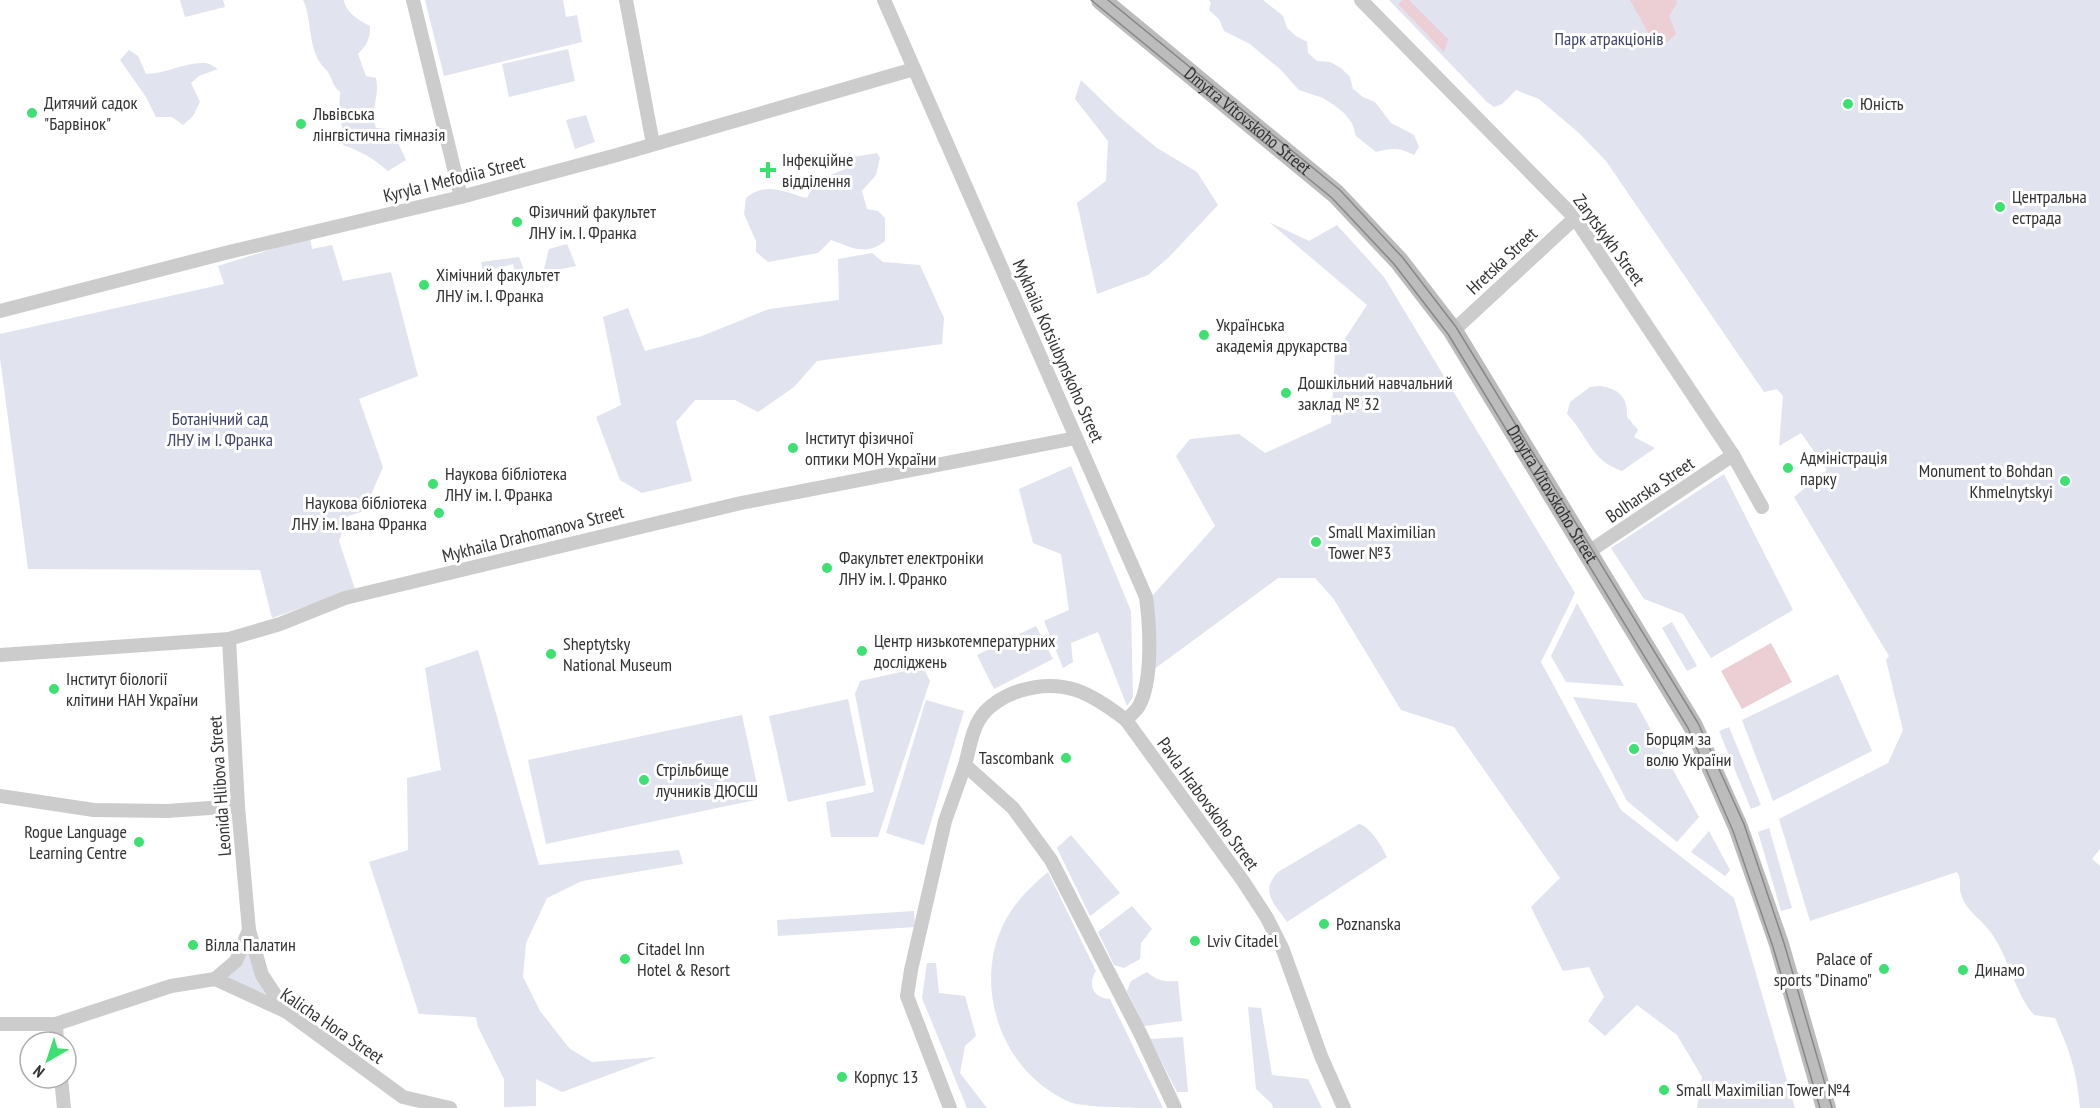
<svg xmlns="http://www.w3.org/2000/svg" width="2100" height="1108" font-family="'PT Sans Narrow',sans-serif">
  <rect width="100%" height="100%" fill="#fff"/>
  <g fill="#e1e3ee">
    <polygon points="180,0 223,0 225,7 185,17"/>
    <path d="M303,0H344C345,12 360,21 370,26C370,40 367,44 358,54L366,76L376,78C380,98 370,106 376,128L389,129L397,141L406,160L388,171C374,159 361,151 343,145L344,136L339,114L340,92C332,85 333,80 328,72C325,68 321,65 319,61C308,42 312,19 303,0Z"/>
    <polygon points="425,0 563,0 566,17 577,15 582,42 444,76"/>
    <path d="M1209,0H1263L1283,16L1287,28L1296,36L1307,42L1308,53L1317,61L1330,62L1341,68L1350,77L1353,89L1363,97L1375,102L1391,123L1414,135L1419,147L1414,155C1399,147 1392,148 1376,152L1356,136L1352,123L1344,113L1334,105L1323,98L1299,90L1281,70L1250,44L1224,31L1219,19L1209,10L1211,3Z"/>
    <path d="M1389,0H2100V849L2092,859L2100,866V1108H2080C2077,1072 2070,1051 2055,1018L2034,1015C2014,992 2009,956 1989,930C1979,917 1966,911 1961,894C1958,885 1963,883 1957,872L1810,921L1779,819L1888,763L1903,730L1886,660L1889,656L1794,497L1827,470L1801,433L1779,446L1783,396L1777,389L1764,392L1606,161L1579,133L1539,99L1516,90L1502,104L1494,107L1487,102Z"/>
    <polygon points="568,49 575,81 509,97 502,64"/>
    <path d="M129,50L138,56L146,74C166,74 184,62 205,63C209,63 214,67 218,69L199,76L191,83L200,102L193,116L183,125L172,117H156L146,97L120,60Z"/>
    <polygon points="1081,80 1116,114 1157,148 1197,172 1218,205 1169,257 1148,275 1097,294 1077,203 1106,181 1108,141 1075,99"/>
    <polygon points="586,115 595,142 575,149 566,120"/>
    <path d="M877,153L880,158L876,175L862,191L867,209L878,211L885,218V241C865,257 852,247 831,240L818,253L768,262L756,252V241L744,214L746,198C766,181 784,192 807,198L814,182L845,169L853,157Z"/>
    <polygon points="1269,222 1309,241 1337,225 1384,277 1575,593 1541,662 1621,810 1734,898 1795,1108 1697,1108 1702,1077 1677,1035 1637,1005 1605,1036 1588,1021 1604,997 1589,967 1563,971 1531,907 1560,878 1454,727 1401,710 1333,598 1315,578 1278,578 1153,670 1153,595 1215,526 1176,456 1190,439 1239,434 1265,453 1331,423 1335,354 1367,305"/>
    <polygon points="310,237 312,249 332,245 343,281 391,272 418,376 359,399 383,467 364,511 348,516 339,541 355,589 272,618 260,570 28,569 0,358 0,334 224,284 218,266"/>
    <polygon points="567,244 576,266 543,273 549,249"/>
    <polygon points="872,253 883,262 920,265 944,318 942,344 817,361 794,387 758,412 735,400 695,400 676,422 692,481 642,493 620,480 596,417 621,405 603,317 628,308 645,351 702,336 769,309 839,300 838,259"/>
    <polygon points="519,257 526,276 517,278 513,264 483,272 481,262"/>
    <path d="M1600,386C1619,389 1628,397 1627,417L1638,430L1634,437L1655,448L1622,471C1590,460 1589,437 1567,414L1570,402L1590,387Z"/>
    <polygon points="1071,466 1131,611 1133,697 1127,706 1098,632 1071,643 1073,662 1063,668 1044,621 1069,610 1061,554 1033,543 1019,489"/>
    <polygon points="1724,474 1793,610 1711,658 1683,614 1644,599 1611,548"/>
    <polygon points="1577,603 1624,686 1566,682 1551,656"/>
    <polygon points="1672,622 1697,666 1687,671 1662,628"/>
    <polygon points="1036,626 1053,659 994,689 977,655"/>
    <polygon points="478,650 539,865 679,850 683,864 582,881 547,898 526,943 523,977 540,1011 570,1049 592,1062 657,1057 562,1092 536,1079 536,1106 504,1107 504,1079 478,1027 476,1017 419,1014 369,862 408,850 407,778 441,770 425,668"/>
    <polygon points="923,667 930,681 878,837 831,837 826,802 874,792 855,694 860,681"/>
    <polygon points="1838,674 1872,751 1773,801 1742,720"/>
    <polygon points="1573,697 1636,703 1699,817 1677,842 1627,801"/>
    <polygon points="848,699 866,785 788,802 769,716"/>
    <polygon points="926,700 964,711 924,845 886,833"/>
    <polygon points="742,715 760,799 546,844 528,760"/>
    <polygon points="1729,727 1761,805 1751,809 1719,731"/>
    <path d="M1359,824C1371,827 1382,847 1387,857L1287,922C1275,904 1259,892 1278,872Z"/>
    <polygon points="1769,828 1792,908 1781,911 1758,832"/>
    <polygon points="1709,831 1730,870 1725,876 1691,852"/>
    <polygon points="1071,835 1120,893 1090,916 1057,848"/>
    <path d="M1048,872L1096,971C1087,985 1093,998 1110,999L1163,1108C1136,1108 1097,1108 1072,1103C1004,1076 971,989 1004,923C1015,902 1030,887 1048,872Z"/>
    <polygon points="1132,906 1152,929 1141,943 1140,959 1124,968 1114,965 1098,932"/>
    <polygon points="914,911 915,927 778,936 777,920"/>
    <polygon points="248,948 271,999 227,979 227,976"/>
    <polygon points="927,963 936,963 939,993 965,996 976,1036 965,1046 960,1073 987,1108 967,1108 922,998"/>
    <path d="M1147,972C1157,981 1165,982 1178,981L1182,1021L1144,1026L1127,991L1131,981Z"/>
    <polygon points="1248,1007 1261,1008 1272,1075 1308,1079 1322,1108 1273,1108 1272,1104 1256,1089"/>
    <polygon points="1183,1037 1188,1092 1177,1092 1150,1039"/>
  </g>
  <g fill="#ecced5">
    <polygon points="1403,0 1409,0 1448,39 1444,52 1398,4"/>
    <polygon points="1630,0 1676,0 1677,3 1669,16 1676,34 1667,42 1654,43"/>
    <polygon points="1771,643 1792,682 1742,709 1721,671"/>
  </g>
  <g fill="none" stroke-linecap="round" stroke-linejoin="round">
    <g stroke="#ccc" stroke-width="14">
      <polyline points="413,0 461,197"/>
      <polyline points="626,0 653,144"/>
      <path d="M884,0L1146,597C1150,627 1153,680 1139,706C1136,711 1130,716 1126,720"/>
      <polyline points="1361,0 1575,218 1733,455 1762,507"/>
      <polyline points="0,311 229,252 461,197 617,155 914,69"/>
      <polyline points="1453,331 1575,218"/>
      <polyline points="1587,553 1733,455"/>
      <polyline points="229,639 238,806 249,930 262,975 286,1011"/>
      <polyline points="0,655 229,639 280,624 345,598 741,503 1076,438"/>
      <path d="M965,765C969,751 971,733 979,720C987,706 1004,696 1019,691C1064,677 1091,693 1126,720L1243,881L1267,918L1283,950L1321,1056L1344,1108"/>
      <polyline points="0,796 94,810 167,811 238,806"/>
      <polyline points="215,979 236,961 249,930"/>
      <polyline points="0,1024 56,1024 171,986 215,979 287,1012 403,1097 450,1108"/>
      <polyline points="56,1024 57,1042"/>
      <polyline points="61,1078 64,1108"/>
      <polyline points="950,1108 907,996 911,970 945,821 965,765 1013,808 1051,860 1140,1033 1175,1108"/>
    </g>
    <path stroke="#bcbcbc" stroke-width="20" id="s1" d="M1101,0L1336,194L1399,261L1453,331L1693,726L1738,827L1779,944L1826,1108"/>
    <g stroke="#878787" stroke-width="1.5">
      <polyline points="1091,0 1332,198 1394,264 1448,334 1688,728 1733,831 1773,947 1820,1108"/>
      <polyline points="1108,0 1340,190 1403,258 1456,327 1698,723 1744,824 1784,943 1832,1108"/>
    </g>
  </g>
  <g fill="#3de071" stroke="#fff" stroke-width="2">
    <circle cx="1848" cy="104" r="6"/>
    <circle cx="32" cy="113" r="6"/>
    <circle cx="301" cy="124" r="6"/>
    <path d="M765 161h6v6h6v6h-6v6h-6v-6h-6v-6h6z"/>
    <circle cx="2000" cy="207" r="6"/>
    <circle cx="517" cy="222" r="6"/>
    <circle cx="424" cy="285" r="6"/>
    <circle cx="1204" cy="335" r="6"/>
    <circle cx="1286" cy="393" r="6"/>
    <circle cx="793" cy="448" r="6"/>
    <circle cx="1788" cy="468" r="6"/>
    <circle cx="2065" cy="481" r="6"/>
    <circle cx="433" cy="484" r="6"/>
    <circle cx="439" cy="513" r="6"/>
    <circle cx="1316" cy="542" r="6"/>
    <circle cx="827" cy="568" r="6"/>
    <circle cx="862" cy="651" r="6"/>
    <circle cx="551" cy="654" r="6"/>
    <circle cx="54" cy="689" r="6"/>
    <circle cx="1634" cy="749" r="6"/>
    <circle cx="1066" cy="758" r="6"/>
    <circle cx="644" cy="780" r="6"/>
    <circle cx="139" cy="842" r="6"/>
    <circle cx="1324" cy="924" r="6"/>
    <circle cx="1195" cy="941" r="6"/>
    <circle cx="193" cy="945" r="6"/>
    <circle cx="625" cy="959" r="6"/>
    <circle cx="1884" cy="969" r="6"/>
    <circle cx="1963" cy="970" r="6"/>
    <circle cx="842" cy="1077" r="6"/>
    <circle cx="1664" cy="1090" r="6"/>
  </g>
  <g text-anchor="middle" stroke-width="6" stroke-linejoin="round" paint-order="stroke">
    <g font-size="18" fill="#40436d" stroke="#fff">
      <text x="1609" y="45">Парк атракціонів</text>
      <text x="220" y="425">Ботанічний сад<tspan x="220" dy="21">ЛНУ ім І. Франка</tspan></text>
    </g>
    <g font-size="18" fill="#323232" stroke="#fff" text-anchor="start">
      <text x="44" y="109">Дитячий садок<tspan x="44" dy="21">"Барвінок"</tspan></text>
      <text x="1860" y="110">Юність</text>
      <text x="313" y="120">Львівська<tspan x="313" dy="21">лінгвістична гімназія</tspan></text>
      <text x="782" y="166">Інфекційне<tspan x="782" dy="21">відділення</tspan></text>
      <text x="2012" y="203">Центральна<tspan x="2012" dy="21">естрада</tspan></text>
      <text x="529" y="218">Фізичний факультет<tspan x="529" dy="21">ЛНУ ім. І. Франка</tspan></text>
      <text x="436" y="281">Хімічний факультет<tspan x="436" dy="21">ЛНУ ім. І. Франка</tspan></text>
      <text x="1216" y="331">Українська<tspan x="1216" dy="21">академія друкарства</tspan></text>
      <text x="1298" y="389">Дошкільний навчальний<tspan x="1298" dy="21">заклад № 32</tspan></text>
      <text x="805" y="444">Інститут фізичної<tspan x="805" dy="21">оптики МОН України</tspan></text>
      <text x="1800" y="464">Адміністрація<tspan x="1800" dy="21">парку</tspan></text>
      <text x="2053" y="477" text-anchor="end">Monument to Bohdan<tspan x="2053" dy="21">Khmelnytskyi</tspan></text>
      <text x="445" y="480">Наукова бібліотека<tspan x="445" dy="21">ЛНУ ім. І. Франка</tspan></text>
      <text x="427" y="509" text-anchor="end">Наукова бібліотека<tspan x="427" dy="21">ЛНУ ім. Івана Франка</tspan></text>
      <text x="1328" y="538">Small Maximilian<tspan x="1328" dy="21">Tower №3</tspan></text>
      <text x="839" y="564">Факультет електроніки<tspan x="839" dy="21">ЛНУ ім. І. Франко</tspan></text>
      <text x="874" y="647">Центр низькотемпературних<tspan x="874" dy="21">досліджень</tspan></text>
      <text x="563" y="650">Sheptytsky<tspan x="563" dy="21">National Museum</tspan></text>
      <text x="66" y="685">Інститут біології<tspan x="66" dy="21">клітини НАН України</tspan></text>
      <text x="1646" y="745">Борцям за<tspan x="1646" dy="21">волю України</tspan></text>
      <text x="1054" y="764" text-anchor="end">Tascombank</text>
      <text x="656" y="776">Стрільбище<tspan x="656" dy="21">лучників ДЮСШ</tspan></text>
      <text x="127" y="838" text-anchor="end">Rogue Language<tspan x="127" dy="21">Learning Centre</tspan></text>
      <text x="1336" y="930">Poznanska</text>
      <text x="1207" y="947">Lviv Citadel</text>
      <text x="205" y="951">Вілла Палатин</text>
      <text x="637" y="955">Citadel Inn<tspan x="637" dy="21">Hotel &amp; Resort</tspan></text>
      <text x="1872" y="965" text-anchor="end">Palace of<tspan x="1872" dy="21">sports "Dinamo"</tspan></text>
      <text x="1975" y="976">Динамо</text>
      <text x="854" y="1083">Корпус 13</text>
      <text x="1676" y="1096">Small Maximilian Tower №4</text>
    </g>
    <g font-size="18" fill="#323232" stroke="#fff">
      <text dy="6" stroke="none"><textPath href="#s1" startOffset="190">Dmytra Vitovskoho Street</textPath></text>
      <text transform="translate(454 179) rotate(-14)" y="6">Kyryla I Mefodiia Street</text>
      <text transform="translate(1609 240) rotate(54)" y="6">Zarytskykh Street</text>
      <text transform="translate(1502 261) rotate(-43)" y="6">Hretska Street</text>
      <text transform="translate(1058 351) rotate(66)" y="6">Mykhaila Kotsiubynskoho Street</text>
      <text transform="translate(1650 490) rotate(-34)" y="6">Bolharska Street</text>
      <text dy="6" stroke="none"><textPath href="#s1" startOffset="676">Dmytra Vitovskoho Street</textPath></text>
      <text transform="translate(533 534) rotate(-14)" y="6">Mykhaila Drahomanova Street</text>
      <text transform="translate(220 786) rotate(-94)" y="6">Leonida Hlibova Street</text>
      <text transform="translate(1208 804) rotate(54)" y="6">Pavla Hrabovskoho Street</text>
      <text transform="translate(332 1026) rotate(34)" y="6">Kalicha Hora Street</text>
    </g>
  </g>
  <g transform="translate(48 1060) rotate(219)"><circle r="28" fill="#ffffff" stroke="#adadad" stroke-width="1.5"/>
  <path d="M0-4.5L10 22L0 15L-10 22Z" fill="#3de071"/>
  <text y="-9" font-size="16" font-weight="bold" text-anchor="middle" fill="#323232">N</text>
  </g>
</svg>
